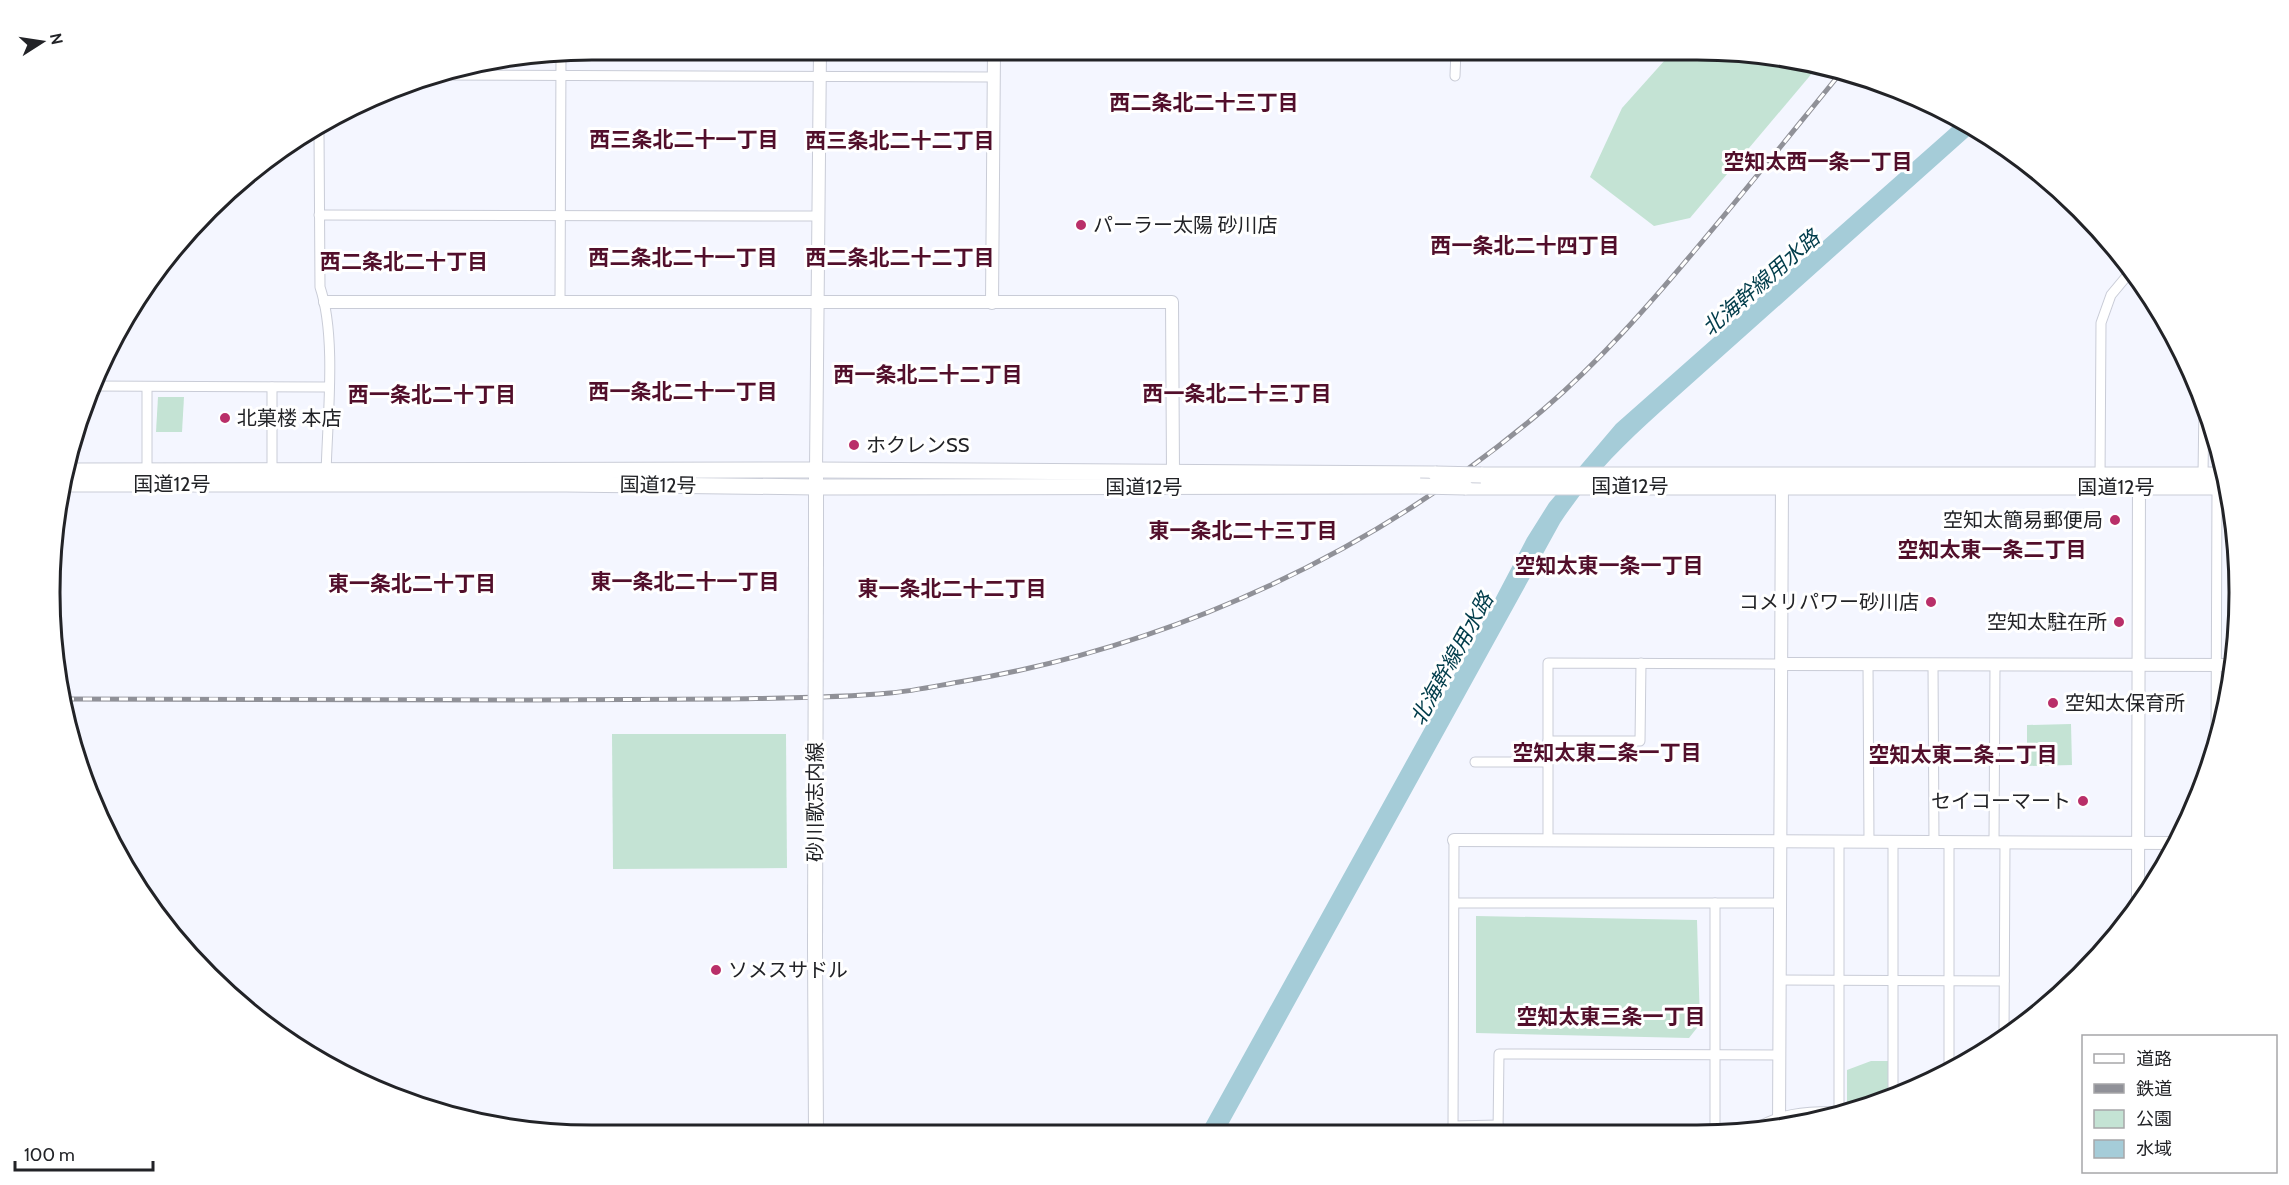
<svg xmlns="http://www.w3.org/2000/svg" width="2289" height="1185" font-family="Cabin,'Noto Sans JP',sans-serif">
  <rect width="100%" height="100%" fill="#f4f6ff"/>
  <g fill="#c4e3d4">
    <polygon points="1673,51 1732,51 1819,65 1690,218 1654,226 1590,177 1622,108"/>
    <polygon points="158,397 184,397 182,432 156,432"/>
    <polygon points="2071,724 2072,765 2027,766 2027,725"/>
    <polygon points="612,734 786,734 787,868 613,869"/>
    <polygon points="1476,916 1697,920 1700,1024 1689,1038 1476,1033"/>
    <polygon points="1871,1061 1889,1061 1889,1098 1847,1108 1847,1070"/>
  </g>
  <path fill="#a5ccd8" d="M1960,120L1976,130L1661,411C1621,447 1590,478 1560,523L1224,1132H1201L1474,639L1527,538L1549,503L1616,424Z"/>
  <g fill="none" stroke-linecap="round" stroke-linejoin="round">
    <g stroke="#c9ccd7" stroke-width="11">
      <g id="minor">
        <polyline points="441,75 994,77"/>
        <polyline points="1455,76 1456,50"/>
        <path d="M319,131L320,287C337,338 327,420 326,476"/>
        <polyline points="319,215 819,216"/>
        <polyline points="560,302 561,55"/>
        <polyline points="90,386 328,387"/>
        <polyline points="147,475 147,387"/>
        <polyline points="272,475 272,387"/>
        <polyline points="2203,475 2204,403"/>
        <polyline points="2100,478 2101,323 2111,295 2131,271"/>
        <polyline points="1868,664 1869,842"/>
        <polyline points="1933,664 1934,842"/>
        <polyline points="1548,741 1640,741 1641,663"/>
        <polyline points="2216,747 2217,487"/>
        <polyline points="1475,762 1548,762"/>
        <polyline points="1548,841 1548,663 1782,664"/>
        <polyline points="1994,842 1995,664"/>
        <polyline points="1455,903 1780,903"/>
        <polyline points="1780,980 2004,981"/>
        <polyline points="2004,1037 2005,842"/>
        <polyline points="1949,1068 1949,842"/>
        <polyline points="1893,1097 1893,842"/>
        <polyline points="1839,1112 1839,842"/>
        <polyline points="1453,1126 1498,1125"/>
        <polyline points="1715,1131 1715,903"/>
        <polyline points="1453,1132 1454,840"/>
        <polyline points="1498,1132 1499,1054 1780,1055"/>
      </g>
    </g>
    <g stroke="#c9ccd7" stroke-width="14">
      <g id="tertiary">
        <polyline points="325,302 1172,302 1173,473"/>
        <polyline points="992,303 994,50"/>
        <polyline points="816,470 820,50"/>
        <polyline points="1782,664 2232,665"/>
        <polyline points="1454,840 2177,843"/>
        <polyline points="2138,901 2139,479"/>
        <polyline points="1779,1128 1782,480"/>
        <path d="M1755,1131C1779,1115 1805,1113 1833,1113"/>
      </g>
    </g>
    <g stroke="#c9ccd7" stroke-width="16">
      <g id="secondary">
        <polyline points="816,554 816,470"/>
        <polyline points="815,949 816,1134"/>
      </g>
    </g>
    <g stroke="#c9ccd7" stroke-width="17">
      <g id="trunk">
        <polyline points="65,471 816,470 1436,474"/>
        <polyline points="1481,475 2224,475"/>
        <polyline points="61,484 566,484 816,487 1420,486"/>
        <polyline points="1465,487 2227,487"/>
      </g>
    </g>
    <use href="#minor" stroke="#fff" stroke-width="9"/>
    <use href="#tertiary" stroke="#fff" stroke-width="12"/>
    <use href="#secondary" stroke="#fff" stroke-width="14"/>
    <use href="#trunk" stroke="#fff" stroke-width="15"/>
    <g stroke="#909198" stroke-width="5">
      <path id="rail" d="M65,699C219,699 373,699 528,700C595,700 662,699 729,699C782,698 836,698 890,693C913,691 936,686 959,682C1175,646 1378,551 1544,409C1600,361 1649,305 1696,249C1746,190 1794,130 1843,70"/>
    </g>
    <use href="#rail" stroke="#fff" stroke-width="3" stroke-dasharray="9" stroke-linecap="butt"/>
    <g stroke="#c9ccd7" stroke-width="16" stroke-linecap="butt">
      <polyline id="secondary-bridge" points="815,949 816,554"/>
    </g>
    <g stroke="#c9ccd7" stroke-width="17" stroke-linecap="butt">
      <g id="trunk-bridge">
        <polyline points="1436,474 1481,475"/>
        <polyline points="1420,486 1465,487"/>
      </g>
    </g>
    <use href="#secondary-bridge" stroke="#fff" stroke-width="14"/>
    <use href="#trunk-bridge" stroke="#fff" stroke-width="15"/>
  </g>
  <g fill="#b92f69" stroke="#fff" stroke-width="2">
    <circle cx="1081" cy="225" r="6"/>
    <circle cx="225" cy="418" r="6"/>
    <circle cx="854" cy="445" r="6"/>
    <circle cx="2115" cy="520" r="6"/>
    <circle cx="1931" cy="602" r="6"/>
    <circle cx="2119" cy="622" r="6"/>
    <circle cx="2053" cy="703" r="6"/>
    <circle cx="2083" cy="801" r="6"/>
    <circle cx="716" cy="970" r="6"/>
  </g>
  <g text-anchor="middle" stroke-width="6" stroke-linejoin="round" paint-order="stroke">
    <g font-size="20" fill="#222327" stroke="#fff" text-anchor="start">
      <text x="1093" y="232">パーラー太陽 砂川店</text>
      <text x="237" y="425">北菓楼 本店</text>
      <text x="866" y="452">ホクレンSS</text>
      <text x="2103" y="527" text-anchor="end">空知太簡易郵便局</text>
      <text x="1919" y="609" text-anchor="end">コメリパワー砂川店</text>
      <text x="2107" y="629" text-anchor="end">空知太駐在所</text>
      <text x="2065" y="710">空知太保育所</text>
      <text x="2071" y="808" text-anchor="end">セイコーマート</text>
      <text x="728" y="977">ソメスサドル</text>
    </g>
    <g font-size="20" fill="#222327" stroke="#fff">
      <text x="172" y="491">国道12号</text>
      <text transform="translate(658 485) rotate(1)" y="7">国道12号</text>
      <text x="1630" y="493">国道12号</text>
      <text x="1144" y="494">国道12号</text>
      <text x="2116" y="494">国道12号</text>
      <text transform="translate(815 802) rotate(-90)" y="7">砂川歌志内線</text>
    </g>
    <g font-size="21" font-weight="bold" fill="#520f2b" stroke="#fff">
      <text x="1204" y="110">西二条北二十三丁目</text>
      <text x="684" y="147">西三条北二十一丁目</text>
      <text x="900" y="148">西三条北二十二丁目</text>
      <text x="1818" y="169">空知太西一条一丁目</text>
      <text x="1525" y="253">西一条北二十四丁目</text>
      <text x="683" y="265">西二条北二十一丁目</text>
      <text x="900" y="265">西二条北二十二丁目</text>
      <text x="404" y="269">西二条北二十丁目</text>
      <text x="928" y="382">西一条北二十二丁目</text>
      <text x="683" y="399">西一条北二十一丁目</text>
      <text x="1237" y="401">西一条北二十三丁目</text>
      <text x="432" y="402">西一条北二十丁目</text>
      <text x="1243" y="538">東一条北二十三丁目</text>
      <text x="1992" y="557">空知太東一条二丁目</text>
      <text x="1609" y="573">空知太東一条一丁目</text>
      <text x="685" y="589">東一条北二十一丁目</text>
      <text x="412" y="591">東一条北二十丁目</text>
      <text x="952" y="596">東一条北二十二丁目</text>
      <text x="1607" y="760">空知太東二条一丁目</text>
      <text x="1963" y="762">空知太東二条二丁目</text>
      <text x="1611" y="1024">空知太東三条一丁目</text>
    </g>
    <g font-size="21" font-style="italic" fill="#003c4a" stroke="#fff">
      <text transform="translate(1761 283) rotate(-41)" y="7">北海幹線用水路</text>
      <text transform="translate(1452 659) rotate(-61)" y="7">北海幹線用水路</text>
    </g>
  </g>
  <path d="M0 0H2289V1185H0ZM592 60H1697A532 532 0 0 1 2229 592V593A532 532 0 0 1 1697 1125H592A532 532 0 0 1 60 593V592A532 532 0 0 1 592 60Z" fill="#fff" fill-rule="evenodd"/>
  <path fill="none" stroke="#222327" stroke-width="3" d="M592 60H1697A532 532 0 0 1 2229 592V593A532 532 0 0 1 1697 1125H592A532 532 0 0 1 60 593V592A532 532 0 0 1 592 60Z"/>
  <rect x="2082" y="1035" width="195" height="138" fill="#ffffff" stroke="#a7a7a9" stroke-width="1.5"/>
  <rect x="2094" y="1054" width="30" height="9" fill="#ffffff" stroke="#a7a7a9" stroke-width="1.5"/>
  <text x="2136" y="1065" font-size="18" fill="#222327">道路</text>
  <rect x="2094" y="1084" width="30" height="9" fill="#909198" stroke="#a7a7a9" stroke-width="1.5"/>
  <text x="2136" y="1095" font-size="18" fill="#222327">鉄道</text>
  <rect x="2094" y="1110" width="30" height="18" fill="#c4e3d4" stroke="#a7a7a9" stroke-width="1.5"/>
  <text x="2136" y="1125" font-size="18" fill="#222327">公園</text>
  <rect x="2094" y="1140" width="30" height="18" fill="#a5ccd8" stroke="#a7a7a9" stroke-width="1.5"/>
  <text x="2136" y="1155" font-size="18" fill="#222327">水域</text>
  <g transform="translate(42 42) rotate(78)" stroke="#ffffff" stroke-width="4.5" paint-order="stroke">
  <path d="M0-4.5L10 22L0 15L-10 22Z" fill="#222327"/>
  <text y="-9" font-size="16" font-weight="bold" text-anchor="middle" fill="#222327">N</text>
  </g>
  <path d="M15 1161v9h138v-9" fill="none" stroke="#222327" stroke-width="3"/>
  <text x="24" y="1161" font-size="18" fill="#222327" stroke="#ffffff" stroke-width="4.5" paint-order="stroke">100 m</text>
</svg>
